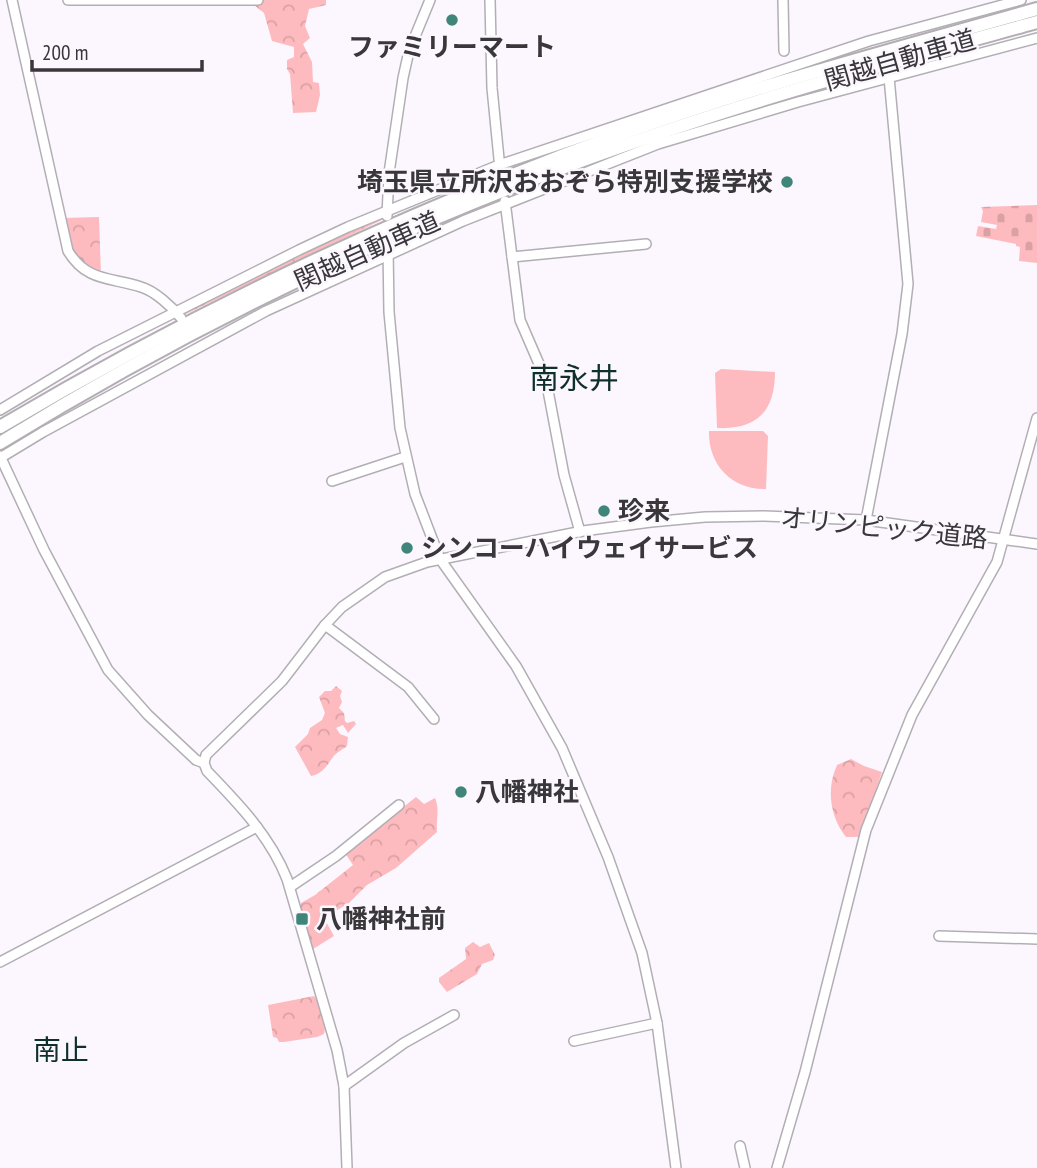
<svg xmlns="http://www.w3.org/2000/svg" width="1037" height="1168" font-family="'PT Sans Narrow','Noto Sans JP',sans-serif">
  <defs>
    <pattern id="forest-crowns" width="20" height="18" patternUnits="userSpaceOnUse" patternTransform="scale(1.75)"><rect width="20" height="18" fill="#febbbf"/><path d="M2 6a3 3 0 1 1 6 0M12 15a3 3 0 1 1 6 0" fill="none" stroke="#daa1a5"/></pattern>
    <pattern id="cemetery-stones" width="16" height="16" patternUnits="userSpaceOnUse" patternTransform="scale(1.75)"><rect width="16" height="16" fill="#febbbf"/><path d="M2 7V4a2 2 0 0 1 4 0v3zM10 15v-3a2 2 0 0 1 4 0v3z" fill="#daa1a5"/></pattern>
  </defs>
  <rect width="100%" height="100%" fill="#fcf7fe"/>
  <g fill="url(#forest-crowns)">
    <polygon points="248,0 326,0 326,5 309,9 305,26 310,38 303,44 312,62 313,82 319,83 320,95 316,112 293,113 290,74 287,69 287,60 294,57 294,47 272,41 264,13"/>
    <polygon points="382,215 384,219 186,314 181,311"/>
    <path d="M99,217L101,276C75,266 68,243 62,218Z"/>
    <path d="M336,686L342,691L340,696L342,702L339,708L344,713L345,721L347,723L354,721L356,724L348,733L343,725L336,728L340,734L348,737L347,746C343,749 336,753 333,757C327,765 323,774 311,776L295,747L308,734L310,728L322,720L325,713L319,697L325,691H331Z"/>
    <path d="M851,759L864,766L882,772L860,837H846C830,817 826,789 837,765Z"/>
    <path d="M416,797L424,804L435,798C440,810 436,819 437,832L396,868L367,885L349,903L324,918L334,936L313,949L301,912V903L315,895L353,865L345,853Z"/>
    <polygon points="473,942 480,947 489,943 495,955 493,960 482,964 477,974 447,992 439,982 439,978 466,959 465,948"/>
    <path d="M314,996C322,1004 327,1024 324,1034L317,1037L284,1042H279L277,1038L273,1037L268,1005Z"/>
  </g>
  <polygon fill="url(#cemetery-stones)" points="1037,205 1037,263 1019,261 1020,247 1016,246 1016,244 976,236 978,226 996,229 997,225 981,222 983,211 981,207"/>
  <g fill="#febbbf">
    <path d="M721,369L775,372C775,412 756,430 717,428L715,373Z"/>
    <path d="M709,431H763L768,436L766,489C732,490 708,465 709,431Z"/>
  </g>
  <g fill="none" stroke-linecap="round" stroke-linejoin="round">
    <g stroke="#b3aeb4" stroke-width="12">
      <g id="minor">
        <path d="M12,0L68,251C87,282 110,277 141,287C155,291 172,307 181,318"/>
        <polyline points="68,0 258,0"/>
        <polyline points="490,0 492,88 500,169"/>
        <polyline points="783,0 784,51"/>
        <polyline points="505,201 520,320 546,380 564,475 580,532"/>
        <polyline points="387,216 389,173 403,78 409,51 430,0"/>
        <polyline points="388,248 389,312 400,428 415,494 440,559 516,666 562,748 608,857 642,953 657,1023 676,1168"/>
        <polyline points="512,257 646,244"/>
        <polyline points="0,410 98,351 299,250 348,227 499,165 869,41 1021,0"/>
        <polyline points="0,456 44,550 108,670 148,715 196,760 204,763"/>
        <polyline points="0,458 43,432 266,311 463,221 658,144 798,102 1037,38"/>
        <polyline points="332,481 405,457"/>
        <polyline points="866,520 902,334 908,284 889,77"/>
        <polyline points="325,625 408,687 434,719"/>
        <polyline points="290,887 336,856 399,805"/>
        <polyline points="939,936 1037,939"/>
        <polyline points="0,962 257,827"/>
        <polyline points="574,1041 657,1023"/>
        <polyline points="344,1086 404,1043 454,1015"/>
        <polyline points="740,1146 745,1168"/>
        <path d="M347,1168L344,1086L337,1050L287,879C270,836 238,803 207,771L204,763L206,755L282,681L325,625L342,607L385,577L427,562L583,531L651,522L705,517L764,516L866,520L1037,544"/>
        <polyline points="777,1168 805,1072 866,830 912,715 997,562 1037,418"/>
      </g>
    </g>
    <g stroke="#b3aeb4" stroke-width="16">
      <g id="highway">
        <path d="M0,427C196,311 402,213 616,136C754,86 896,49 1037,9"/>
        <path d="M0,443C209,314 436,208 669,130C790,89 914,56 1037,22"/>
      </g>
    </g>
    <use href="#minor" stroke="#fff" stroke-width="9"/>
    <use href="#highway" stroke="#fff" stroke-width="12"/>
  </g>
  <g fill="#40857a" stroke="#fcf7fe" stroke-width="2.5">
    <circle cx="452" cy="20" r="7"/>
    <circle cx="787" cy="182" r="7"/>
    <circle cx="604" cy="511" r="7"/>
    <circle cx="407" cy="548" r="7"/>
    <circle cx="461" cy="792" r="7"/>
    <rect x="295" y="912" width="14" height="14" rx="3.5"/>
  </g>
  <g text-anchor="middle" stroke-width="5" stroke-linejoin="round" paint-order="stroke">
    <g font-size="26" font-weight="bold" fill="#39373a" stroke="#fcf7fe" text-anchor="start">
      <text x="452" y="56" text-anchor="middle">ファミリーマート</text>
      <text x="773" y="191" text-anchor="end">埼玉県立所沢おおぞら特別支援学校</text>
      <text x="618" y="520">珍来</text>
      <text x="421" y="557">シンコーハイウェイサービス</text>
      <text x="475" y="801">八幡神社</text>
      <text x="316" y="928">八幡神社前</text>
    </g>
    <g font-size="26" fill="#39373a" stroke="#fcf7fe">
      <text transform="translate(900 60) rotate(-16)" y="9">関越自動車道</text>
      <text transform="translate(367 251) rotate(-24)" y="9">関越自動車道</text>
      <text transform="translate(884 528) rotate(6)" y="9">オリンピック道路</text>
    </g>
    <g font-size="28" fill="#0f302b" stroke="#fcf7fe">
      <text x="61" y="1060">南止</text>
    </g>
    <g font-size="30" fill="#0f302b" stroke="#fcf7fe">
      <text x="574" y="389">南永井</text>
    </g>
  </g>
  <path d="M32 60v10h170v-10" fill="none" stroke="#39373a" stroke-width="3.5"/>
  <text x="42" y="60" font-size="21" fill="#39373a" stroke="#fcf7fe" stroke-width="5" paint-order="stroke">200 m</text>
</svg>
